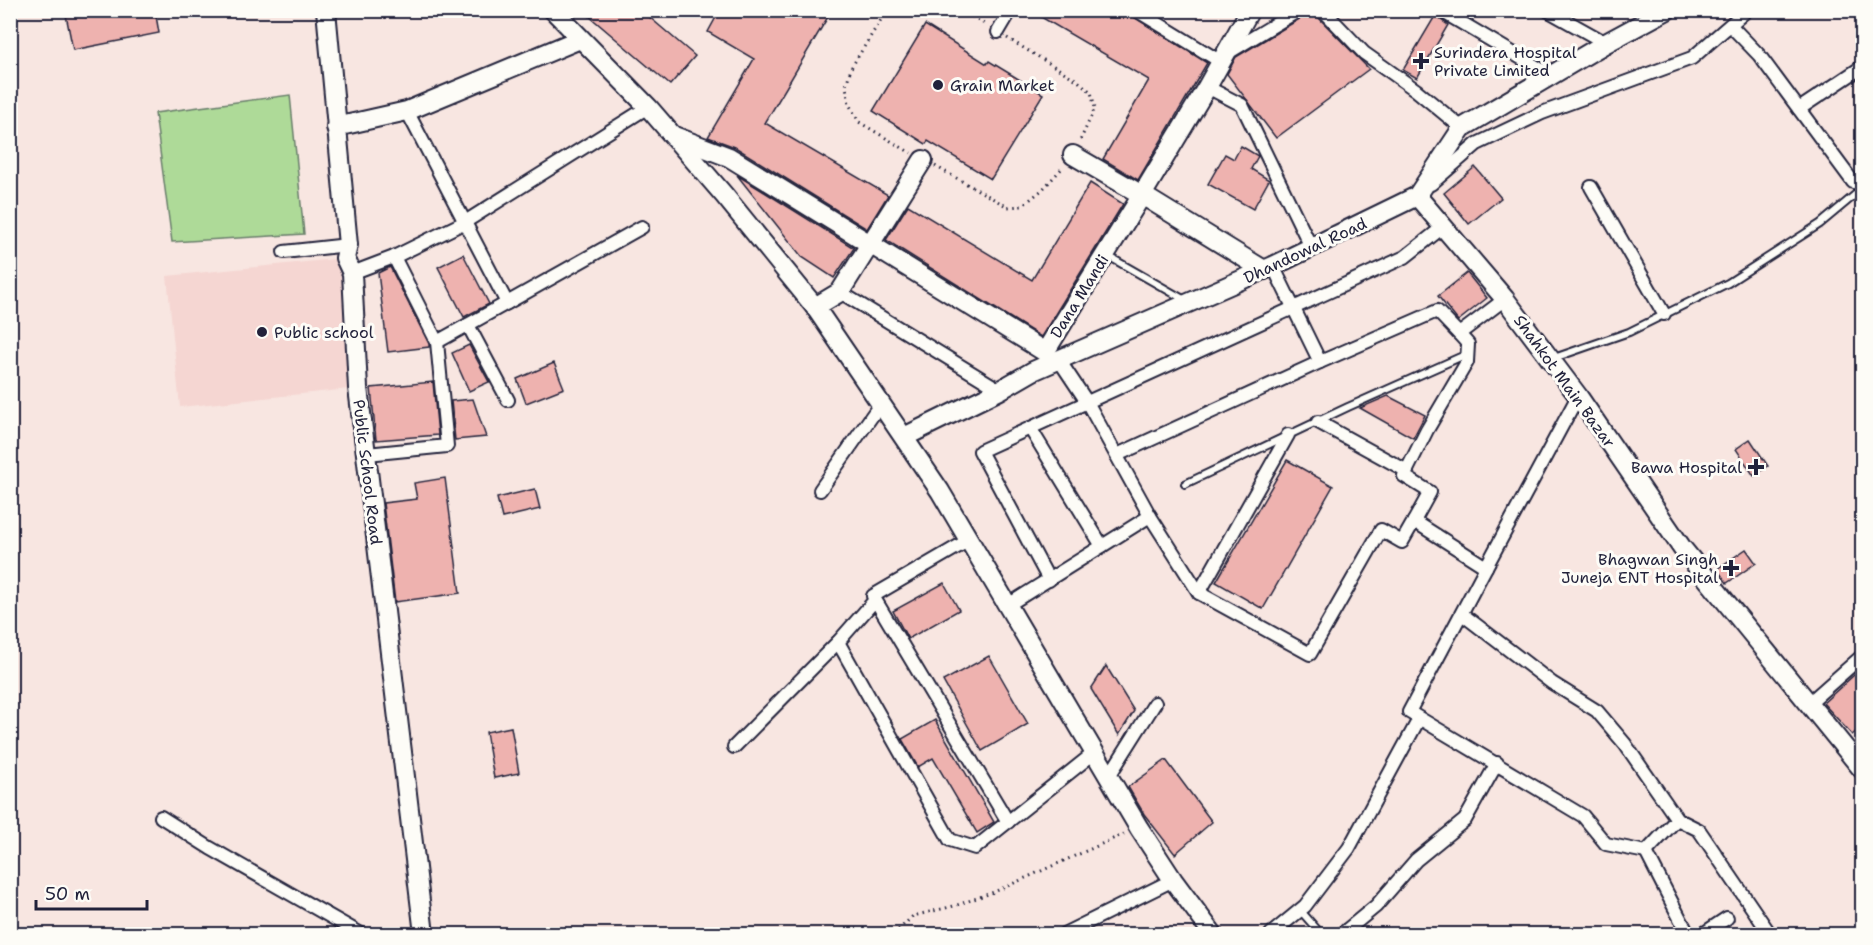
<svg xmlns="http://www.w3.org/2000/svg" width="1873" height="945" font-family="'Shantell Sans',sans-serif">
  <rect width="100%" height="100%" fill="#f8e6e1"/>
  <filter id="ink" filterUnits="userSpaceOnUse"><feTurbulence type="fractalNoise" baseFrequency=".0167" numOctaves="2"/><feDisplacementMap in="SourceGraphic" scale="12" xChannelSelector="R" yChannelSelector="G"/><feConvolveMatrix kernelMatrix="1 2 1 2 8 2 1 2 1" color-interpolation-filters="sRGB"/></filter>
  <g filter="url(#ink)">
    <polygon fill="#f5d6d2" points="345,258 358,388 180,407 167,276"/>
    <polygon fill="#aeda98" stroke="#687e6a" stroke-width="1.5" points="290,95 304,234 172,242 155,113"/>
    <g fill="#eeb2af" stroke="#22223b" stroke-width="1.5">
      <polygon points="65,10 155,10 159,33 73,50"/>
      <polygon points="582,10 641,10 695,56 670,85"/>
      <polygon points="720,10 832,10 765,123 888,195 867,229 735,147 708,137 754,59 708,32"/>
      <polygon points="1029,10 1123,10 1207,63 1138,180 1103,159 1149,80"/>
      <polygon points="1307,10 1315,11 1317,16 1369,69 1276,138 1227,74 1236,57 1303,17"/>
      <polygon points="1435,16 1448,25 1417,78 1403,70"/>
      <polygon points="925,25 987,64 989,61 1043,94 991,179 928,141 926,144 873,111"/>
      <polygon points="1241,146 1258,156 1251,169 1269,180 1253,209 1208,184 1225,154 1234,159"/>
      <polygon points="1475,167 1501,198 1469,224 1444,193"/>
      <polygon points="737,175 854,248 834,278 802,257"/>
      <polygon points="1090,183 1123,204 1041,337 886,240 908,205 1032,280"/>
      <polygon points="463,254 489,304 464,317 438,267"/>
      <polygon points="390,267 429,344 429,347 388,352 378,273"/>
      <polygon points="1467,273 1487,298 1458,321 1438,296"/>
      <polygon points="469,345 489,382 469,391 452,353"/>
      <polygon points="554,363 564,388 526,403 517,379"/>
      <polygon points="433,382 438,435 376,440 371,388"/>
      <polygon points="1388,396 1425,415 1413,438 1360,408"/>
      <polygon points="473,399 486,437 455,440 451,401"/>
      <polygon points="1750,439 1768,466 1754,476 1736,449"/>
      <polygon points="1287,460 1333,486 1263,609 1216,582"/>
      <polygon points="445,478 460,593 395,602 383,503 417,499 414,483"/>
      <polygon points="535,489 540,509 502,518 497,498"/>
      <polygon points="1746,549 1756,563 1727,583 1717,569"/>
      <polygon points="944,583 959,610 908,639 893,611"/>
      <polygon points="989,656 1028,724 982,751 943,681"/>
      <polygon points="1106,666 1134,711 1119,735 1091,689"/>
      <polygon points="1863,667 1863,726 1852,735 1823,703"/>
      <polygon points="935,720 994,822 977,833 933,758 918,767 902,739"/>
      <polygon points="511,727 519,773 494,778 486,732"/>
      <polygon points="1166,760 1212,822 1175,854 1144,814 1128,787"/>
    </g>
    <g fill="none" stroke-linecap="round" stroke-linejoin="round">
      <g stroke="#22223b" stroke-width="10">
        <g id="lane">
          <polyline points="1108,256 1185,300"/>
          <polyline points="1554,358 1629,332 1728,283 1820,224 1862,189"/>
          <polyline points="1185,484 1348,407 1467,354"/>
          <polyline points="1300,910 1321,934"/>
        </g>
      </g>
      <g stroke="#22223b" stroke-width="16">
        <g id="street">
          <polyline points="1136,10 1221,62"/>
          <polyline points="1323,10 1364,53 1416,90 1462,128"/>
          <polyline points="1440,10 1550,75"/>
          <polyline points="1547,10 1606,43"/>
          <polyline points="1731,26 1759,55 1853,182 1862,183"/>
          <polyline points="998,32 1011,10"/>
          <polyline points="1226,54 1299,10"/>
          <polyline points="1207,87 1242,105 1311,247"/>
          <polyline points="1799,109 1862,67"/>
          <polyline points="1431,184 1477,144 1542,113 1692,58 1747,10"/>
          <polyline points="1591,187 1664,314"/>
          <polyline points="284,252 348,245"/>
          <polyline points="394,257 437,342 507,303 407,111"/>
          <polyline points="1273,266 1320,362 1437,311 1459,334 1505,299"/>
          <polyline points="352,273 394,257 465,222 648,107"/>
          <polyline points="840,292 1000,390"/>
          <polyline points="507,303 642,227"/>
          <polyline points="468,325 508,400"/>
          <polyline points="1059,360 1087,402 1150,516 1199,593 1310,654 1381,530 1402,542 1414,521 1486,567 1578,396"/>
          <polyline points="1318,422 1407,471"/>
          <polyline points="1030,428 1102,546"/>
          <polyline points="367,454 447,446 437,342"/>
          <polyline points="1117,455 1320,362"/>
          <polyline points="820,490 881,403"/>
          <polyline points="1414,521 1430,492 1404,476 1427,430 1467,362 1468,344 1459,334"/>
          <polyline points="969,540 873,596 1008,822"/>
          <polyline points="1486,567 1409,712 1583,816 1606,844 1646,852"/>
          <polyline points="1049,580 980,451 1405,257 1443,227"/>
          <polyline points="1199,593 1288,435"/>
          <polyline points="1008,605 1150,516"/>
          <polyline points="1462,614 1552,683 1597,711 1625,744 1677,819 1646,852 1688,934"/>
          <polyline points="838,642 950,840 975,848 1094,753"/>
          <polyline points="1809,703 1862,656"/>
          <polyline points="734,747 838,642 875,600"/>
          <polyline points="1109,776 1155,703"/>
          <polyline points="161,817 210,848 361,934"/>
          <polyline points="1677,819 1699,830 1770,934"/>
          <polyline points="1064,934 1173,880"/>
          <polyline points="1271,934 1305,906 1349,848 1419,719"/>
          <polyline points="1342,934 1376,906 1416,860 1465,820 1497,763"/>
          <polyline points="1703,934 1727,918"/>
        </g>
      </g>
      <g stroke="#22223b" stroke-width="22">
        <g id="secondary">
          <polyline points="326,10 348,245 345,258 352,273 358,388 424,934"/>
          <polyline points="553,10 648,107 724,195 815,307 940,491 1139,828 1173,880 1213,934"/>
          <polyline points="1250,10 1207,87 1142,195 1264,270"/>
          <polyline points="336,127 407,111 580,39"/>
          <polyline points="674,136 729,157 1045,352 1142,195 1073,155"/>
          <polyline points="1417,196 1505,299 1578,396 1682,548 1862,769"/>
          <polyline points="815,307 840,292 923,160"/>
          <polyline points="904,437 1000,390 1033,371 1273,266 1417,196 1462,128 1606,43 1667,10"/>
        </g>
      </g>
      <g stroke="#22223b" stroke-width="3" stroke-dasharray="1.5 4.5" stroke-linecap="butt">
        <polyline points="887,10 851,68 846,86 849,104 859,122 911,153"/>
        <polyline points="962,10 986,25"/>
        <polyline points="1007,38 1077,80 1091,92 1095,108 1080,141"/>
        <polyline points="935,166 1008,207 1022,206 1042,190 1064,166"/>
        <polyline points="894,934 913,916 954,906 994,892 1124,834"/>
      </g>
      <use href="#lane" stroke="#fdfcf7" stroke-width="6"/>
      <use href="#street" stroke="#fdfcf7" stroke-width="12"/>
      <use href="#secondary" stroke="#fdfcf7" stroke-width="18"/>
    </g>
  </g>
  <g fill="#22223b" stroke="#fdfcf7" stroke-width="2">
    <path d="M1418 52h6v6h6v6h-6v6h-6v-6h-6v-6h6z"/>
    <circle cx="938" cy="85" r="6"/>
    <circle cx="262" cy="332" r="6"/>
    <path d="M1753 458h6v6h6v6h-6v6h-6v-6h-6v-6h6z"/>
    <path d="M1728 559h6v6h6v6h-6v6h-6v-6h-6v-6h6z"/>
  </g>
  <g text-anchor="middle" stroke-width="6" stroke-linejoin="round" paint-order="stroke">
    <g font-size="16" fill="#22223b" stroke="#fdfcf7" text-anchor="start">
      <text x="1434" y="58">Surindera Hospital<tspan x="1434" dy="18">Private Limited</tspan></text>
      <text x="950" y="91">Grain Market</text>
      <text x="274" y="338">Public school</text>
      <text x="1742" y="473" text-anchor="end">Bawa Hospital</text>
      <text x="1718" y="565" text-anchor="end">Bhagwan Singh<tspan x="1718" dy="18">Juneja ENT Hospital</tspan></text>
    </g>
    <g font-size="16" fill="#22223b" stroke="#fdfcf7">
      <text transform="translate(1305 250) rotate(-25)" y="6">Dhandowal Road</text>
      <text transform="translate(1079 296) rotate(-58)" y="6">Dana Mandi</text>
      <text transform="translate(1565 381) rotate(54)" y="6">Shahkot Main Bazar</text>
      <text transform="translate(368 472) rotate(83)" y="6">Public School Road</text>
    </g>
  </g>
  <rect width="1873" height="945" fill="none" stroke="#fdfcf7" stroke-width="36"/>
  <rect x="18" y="18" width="1837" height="909" fill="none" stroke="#22223b" stroke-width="2" filter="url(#ink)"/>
  <path d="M36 900v9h111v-9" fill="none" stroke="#22223b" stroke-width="3"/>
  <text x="45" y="900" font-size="18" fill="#22223b" stroke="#fdfcf7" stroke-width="4.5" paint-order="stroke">50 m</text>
</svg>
